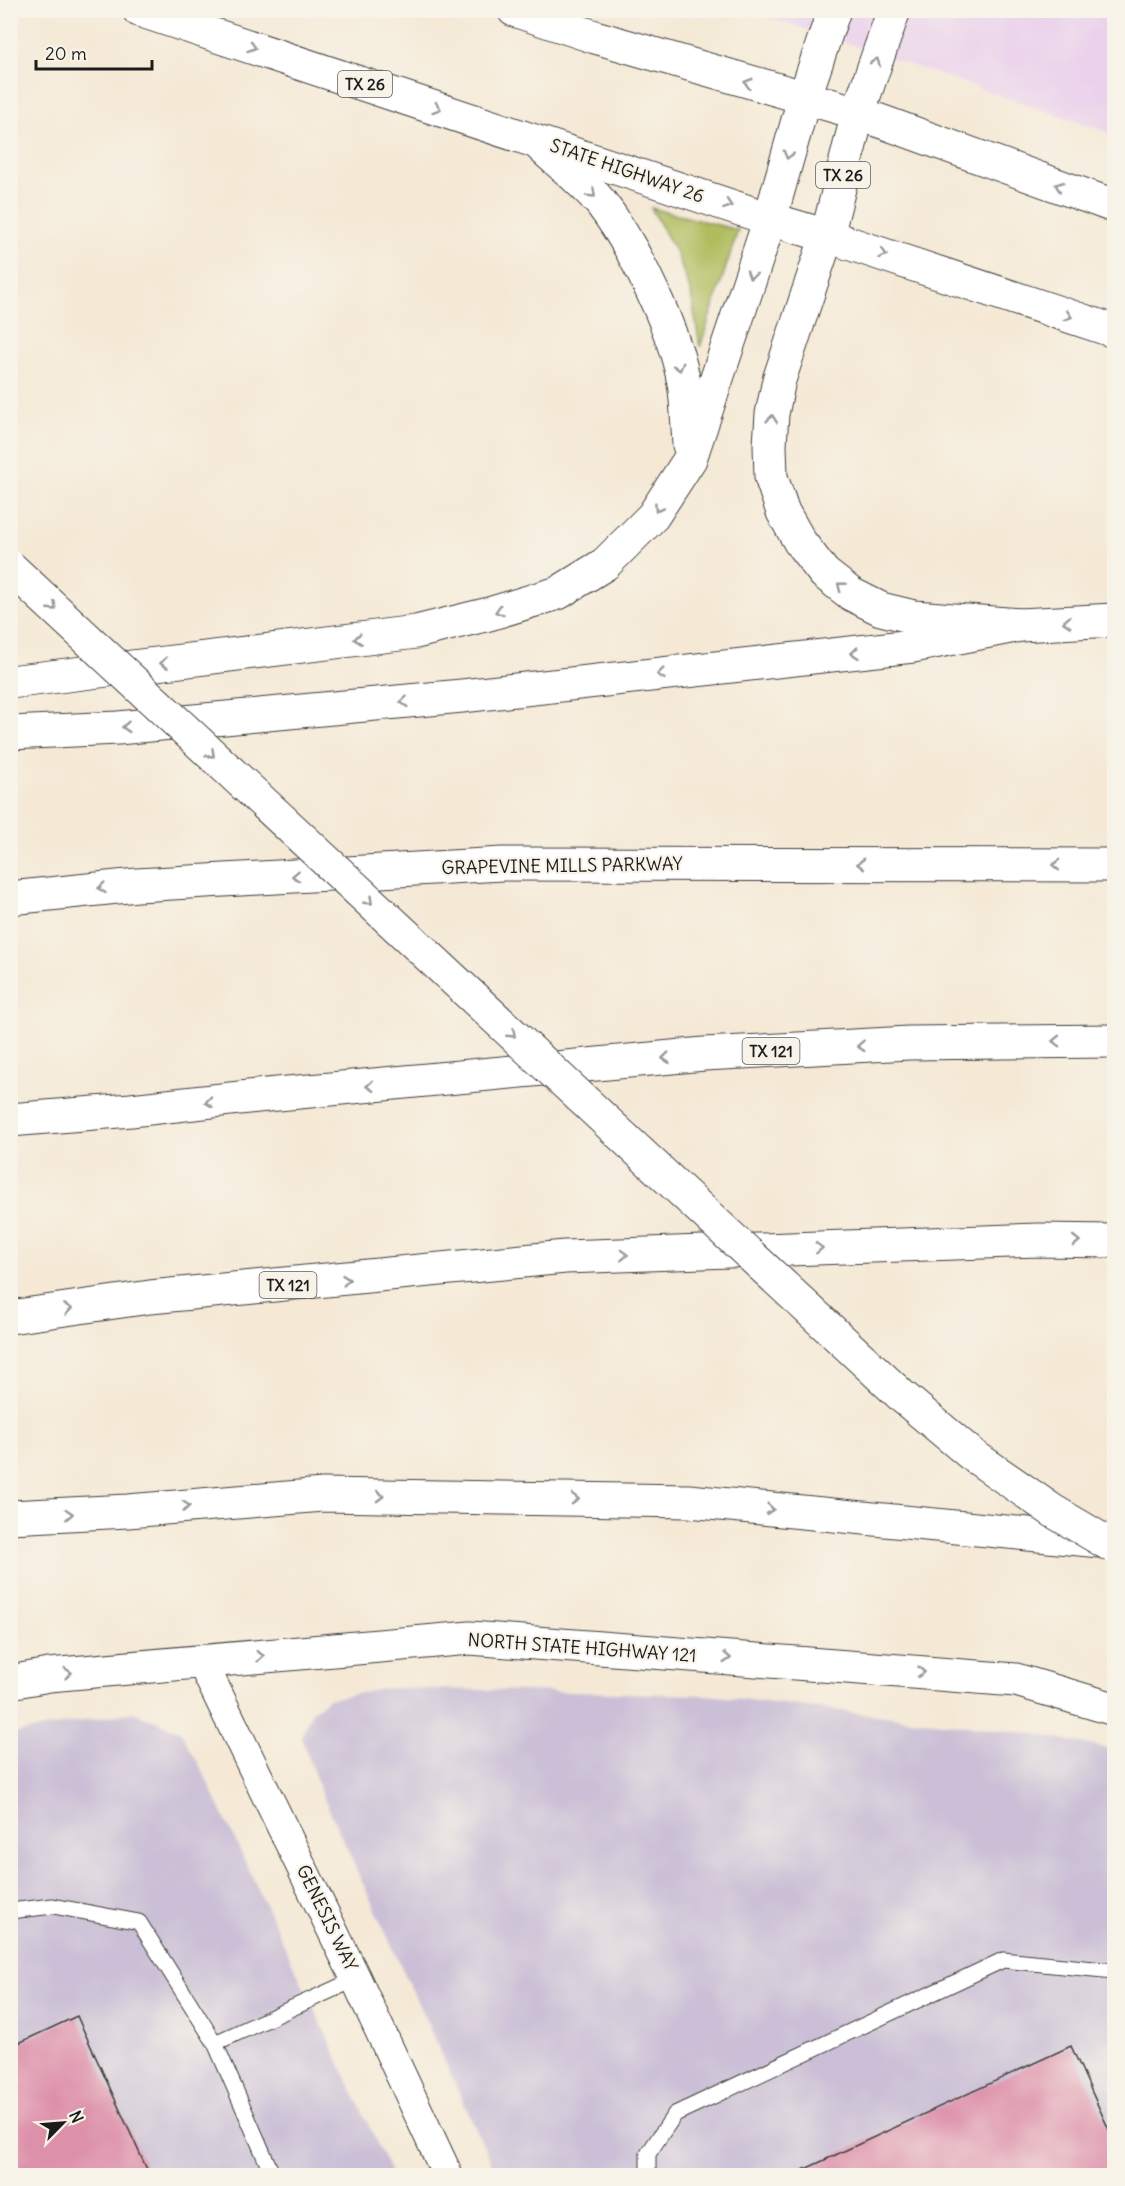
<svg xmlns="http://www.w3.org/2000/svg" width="1125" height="2186" font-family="Delius,sans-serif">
  <rect width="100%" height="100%" fill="#f7f3e8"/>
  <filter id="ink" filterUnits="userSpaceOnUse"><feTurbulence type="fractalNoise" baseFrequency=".0167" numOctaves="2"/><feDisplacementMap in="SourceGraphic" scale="12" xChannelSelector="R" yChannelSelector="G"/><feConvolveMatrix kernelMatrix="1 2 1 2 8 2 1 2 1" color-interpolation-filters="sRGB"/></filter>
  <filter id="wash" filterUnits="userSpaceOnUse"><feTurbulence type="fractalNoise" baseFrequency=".008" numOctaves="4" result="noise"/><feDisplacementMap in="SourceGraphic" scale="24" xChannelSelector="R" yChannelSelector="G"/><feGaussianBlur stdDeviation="1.35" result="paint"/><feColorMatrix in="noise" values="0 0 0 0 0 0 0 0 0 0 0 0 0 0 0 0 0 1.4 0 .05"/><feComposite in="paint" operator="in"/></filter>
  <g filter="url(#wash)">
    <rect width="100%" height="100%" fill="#f5e9d6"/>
    <polygon fill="#ead1ec" points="750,11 1114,11 1114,134 761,14"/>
    <g fill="#cabfd6">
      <polygon points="389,1688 708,1695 1036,1734 1114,1750 1114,2175 497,2175 320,1790 301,1737 312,1711 328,1699"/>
      <polygon points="134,1712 181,1732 205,1776 392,2175 11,2176 11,1734"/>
    </g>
    <polygon fill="#b0bd5f" stroke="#666c3e" stroke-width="1.5" points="651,208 738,230 700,347 691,293 676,252"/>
    <g id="blocks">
      <g fill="#dd90aa">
        <polygon points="77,2016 150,2176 10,2176 10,2047"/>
        <polygon points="1071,2046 1114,2141 1114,2176 790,2176"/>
      </g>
    </g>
  </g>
  <g filter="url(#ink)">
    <use href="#blocks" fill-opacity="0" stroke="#3d3b38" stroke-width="1.5"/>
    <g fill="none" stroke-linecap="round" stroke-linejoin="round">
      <g stroke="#3d3b38" stroke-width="17">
        <g id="service">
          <polyline points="10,1911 53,1906 139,1922 215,2043 273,2176"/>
          <polyline points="215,2043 356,1979"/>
          <polyline points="648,2176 648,2154 675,2114 1003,1960 1114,1971"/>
        </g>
      </g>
      <g stroke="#3d3b38" stroke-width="32">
        <polyline id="minor" points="202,1662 356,1979 448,2176"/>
      </g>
      <g stroke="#3d3b38" stroke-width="35">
        <g id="tertiary">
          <polyline points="804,99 834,10"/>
          <polyline points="858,113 894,10"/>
        </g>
      </g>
      <g stroke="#3d3b38" stroke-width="35">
        <g id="secondary">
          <polyline points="858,113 1114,206"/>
          <polyline points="827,236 1114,331"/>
          <polyline points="10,1682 49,1675 470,1638 1016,1680 1114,1709"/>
        </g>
      </g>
      <g stroke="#3d3b38" stroke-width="35">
        <g id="primary">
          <polyline points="139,10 770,219 827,236 858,113 595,37 514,10"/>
          <path d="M541,146C560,164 585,183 601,203C634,246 678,336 685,390C687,408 688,427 689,445"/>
          <polyline points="10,682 416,632 489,614 558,593 605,564 653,516 690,459 770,219 804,99"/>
        </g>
      </g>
      <g stroke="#3d3b38" stroke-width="35">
        <g id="motorway">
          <polyline points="827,236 779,380 772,414 770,445 771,477 783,512 800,542 824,573 851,594 881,609 914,617 1020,625 1114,620"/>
          <polyline points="10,733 118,728 462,696 913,646 1020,625"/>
          <polyline points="10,898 137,885 502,864 1114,865"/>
          <polyline points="10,1120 131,1110 267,1095 704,1054 909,1043 1114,1041"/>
          <polyline points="10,1317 150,1297 565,1257 1038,1240 1114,1241"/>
          <polyline points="10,1517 128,1511 323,1495 689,1501 1110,1542"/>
        </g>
      </g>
      <use href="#service" stroke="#fff" stroke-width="15"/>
      <use href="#minor" stroke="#fff" stroke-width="30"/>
      <use href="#tertiary" stroke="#fff" stroke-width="33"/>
      <use href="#secondary" stroke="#fff" stroke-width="33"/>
      <use href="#primary" stroke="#fff" stroke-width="33"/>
      <use href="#motorway" stroke="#fff" stroke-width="33"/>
      <g stroke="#3d3b38" stroke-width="35" stroke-linecap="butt">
        <polyline id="motorway-bridge" points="10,567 903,1397 971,1454 1053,1511 1114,1547"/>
      </g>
      <use href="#motorway-bridge" stroke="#fff" stroke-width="33"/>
    </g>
    <defs><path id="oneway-chevron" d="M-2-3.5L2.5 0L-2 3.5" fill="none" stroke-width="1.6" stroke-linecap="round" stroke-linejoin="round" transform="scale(1.5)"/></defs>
    <g stroke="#999">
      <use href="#oneway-chevron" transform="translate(252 47) rotate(18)"/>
      <use href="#oneway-chevron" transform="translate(876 62) rotate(-71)"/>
      <use href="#oneway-chevron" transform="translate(748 83) rotate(-163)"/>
      <use href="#oneway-chevron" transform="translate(437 108) rotate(18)"/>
      <use href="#oneway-chevron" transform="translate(788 155) rotate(106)"/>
      <use href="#oneway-chevron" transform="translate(1059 186) rotate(-160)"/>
      <use href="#oneway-chevron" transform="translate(592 194) rotate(43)"/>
      <use href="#oneway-chevron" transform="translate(728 205) rotate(19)"/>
      <use href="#oneway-chevron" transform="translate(883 254) rotate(18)"/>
      <use href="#oneway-chevron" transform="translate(751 275) rotate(108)"/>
      <use href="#oneway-chevron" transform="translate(1068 316) rotate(18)"/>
      <use href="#oneway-chevron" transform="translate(679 367) rotate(75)"/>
      <use href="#oneway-chevron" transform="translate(772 419) rotate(-84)"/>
      <use href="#oneway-chevron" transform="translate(658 508) rotate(124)"/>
      <use href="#oneway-chevron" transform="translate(841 586) rotate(-142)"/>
      <use href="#oneway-chevron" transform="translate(53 607) rotate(43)"/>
      <use href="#oneway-chevron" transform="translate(499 611) rotate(163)"/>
      <use href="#oneway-chevron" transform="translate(1067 622) rotate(177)"/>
      <use href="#oneway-chevron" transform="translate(358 639) rotate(173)"/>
      <use href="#oneway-chevron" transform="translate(855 653) rotate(174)"/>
      <use href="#oneway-chevron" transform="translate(164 663) rotate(173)"/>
      <use href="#oneway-chevron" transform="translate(661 674) rotate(174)"/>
      <use href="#oneway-chevron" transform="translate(404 702) rotate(175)"/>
      <use href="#oneway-chevron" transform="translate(126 727) rotate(175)"/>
      <use href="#oneway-chevron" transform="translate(211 754) rotate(43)"/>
      <use href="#oneway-chevron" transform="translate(861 864) rotate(180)"/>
      <use href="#oneway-chevron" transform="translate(1056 865) rotate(-179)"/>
      <use href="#oneway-chevron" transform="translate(296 876) rotate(177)"/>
      <use href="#oneway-chevron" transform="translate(102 888) rotate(174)"/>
      <use href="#oneway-chevron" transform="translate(369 901) rotate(43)"/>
      <use href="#oneway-chevron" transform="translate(512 1034) rotate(43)"/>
      <use href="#oneway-chevron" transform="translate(1056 1041) rotate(179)"/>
      <use href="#oneway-chevron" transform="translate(861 1046) rotate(177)"/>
      <use href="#oneway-chevron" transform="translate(666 1058) rotate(174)"/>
      <use href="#oneway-chevron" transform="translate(370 1086) rotate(175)"/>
      <use href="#oneway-chevron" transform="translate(209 1102) rotate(174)"/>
      <use href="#oneway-chevron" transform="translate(1076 1241) rotate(1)"/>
      <use href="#oneway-chevron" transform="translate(819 1248) rotate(-2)"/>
      <use href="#oneway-chevron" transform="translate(624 1255) rotate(-2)"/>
      <use href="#oneway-chevron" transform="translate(346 1280) rotate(-6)"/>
      <use href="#oneway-chevron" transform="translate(68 1309) rotate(-8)"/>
      <use href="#oneway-chevron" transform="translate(380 1496) rotate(1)"/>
      <use href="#oneway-chevron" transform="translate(575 1499) rotate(1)"/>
      <use href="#oneway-chevron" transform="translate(186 1506) rotate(-5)"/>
      <use href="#oneway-chevron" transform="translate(770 1509) rotate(5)"/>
      <use href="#oneway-chevron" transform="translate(69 1514) rotate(-3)"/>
      <use href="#oneway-chevron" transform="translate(260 1656) rotate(-5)"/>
      <use href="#oneway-chevron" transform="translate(727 1658) rotate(4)"/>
      <use href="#oneway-chevron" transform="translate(921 1672) rotate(4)"/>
      <use href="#oneway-chevron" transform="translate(68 1673) rotate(-5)"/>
    </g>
  </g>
  <g text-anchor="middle" stroke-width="4.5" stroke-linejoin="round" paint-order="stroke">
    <g fill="#f7f3e8" stroke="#5e5c59" stroke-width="1.5">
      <rect x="338" y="71" width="54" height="26" rx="4.5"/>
      <rect x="816" y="162" width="54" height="26" rx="4.5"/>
      <rect x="742.5" y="1038" width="57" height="26" rx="4.5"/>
      <rect x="259.5" y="1272" width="57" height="26" rx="4.5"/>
    </g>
    <g font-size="16" font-weight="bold" fill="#1c1c1c">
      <text x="365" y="90">TX 26</text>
      <text x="843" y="181">TX 26</text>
      <text x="771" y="1057">TX 121</text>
      <text x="288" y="1291">TX 121</text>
    </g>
    <g font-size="18" fill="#1c1c1c" stroke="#f7f3e8">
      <text transform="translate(627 171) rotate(19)" y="6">STATE HIGHWAY 26</text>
      <text transform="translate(562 866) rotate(-1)" y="6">GRAPEVINE MILLS PARKWAY</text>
      <text transform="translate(582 1648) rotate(4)" y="6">NORTH STATE HIGHWAY 121</text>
      <text transform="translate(327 1918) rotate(64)" y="6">GENESIS WAY</text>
    </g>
  </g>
  <rect width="1125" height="2186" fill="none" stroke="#f7f3e8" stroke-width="36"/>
  <g transform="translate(63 2123) rotate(65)" stroke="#f7f3e8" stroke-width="4.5" paint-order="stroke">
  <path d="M0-4.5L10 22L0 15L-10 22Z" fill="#1c1c1c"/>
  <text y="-9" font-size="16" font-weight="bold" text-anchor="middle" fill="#1c1c1c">N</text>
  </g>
  <path d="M36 60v9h116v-9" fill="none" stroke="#1c1c1c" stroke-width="3"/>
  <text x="45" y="60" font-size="18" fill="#1c1c1c" stroke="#f7f3e8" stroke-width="4.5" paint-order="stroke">20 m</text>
</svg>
